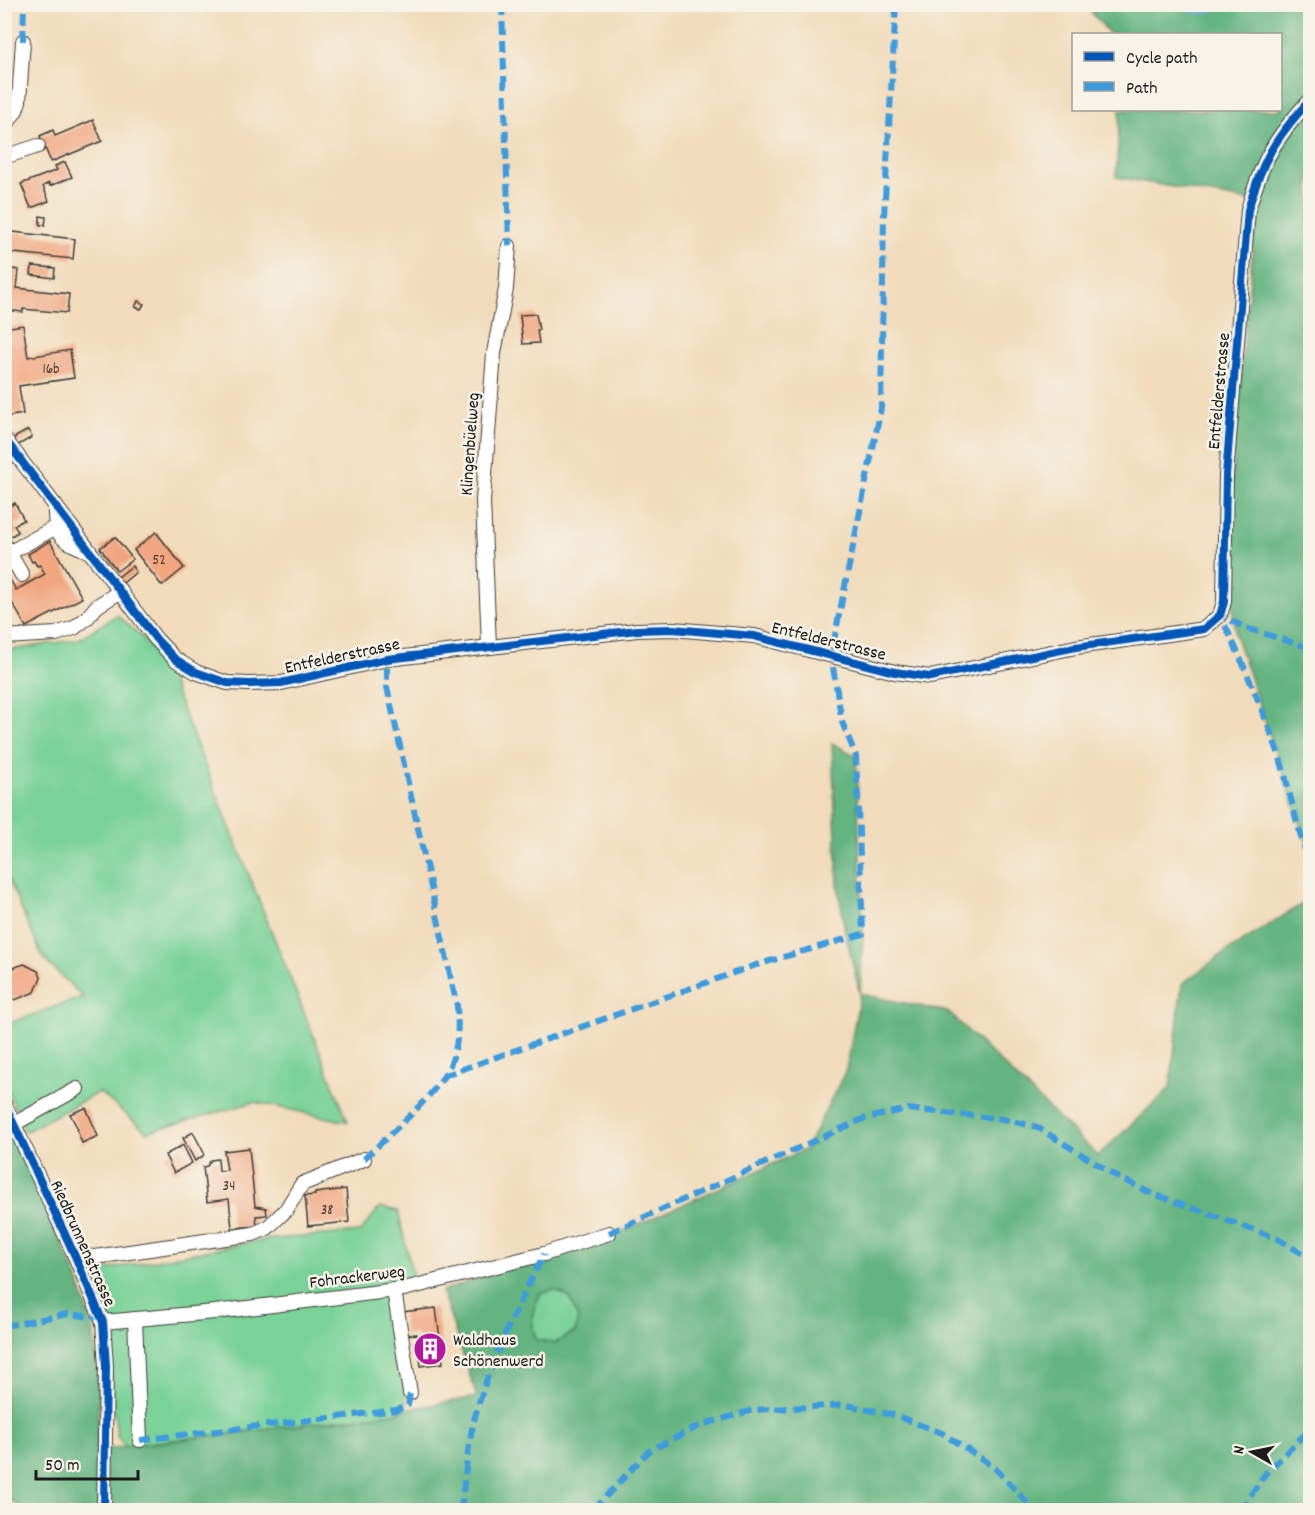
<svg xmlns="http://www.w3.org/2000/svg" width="1315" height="1515" font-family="Dekko,sans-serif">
  <rect width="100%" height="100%" fill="#f7f3e8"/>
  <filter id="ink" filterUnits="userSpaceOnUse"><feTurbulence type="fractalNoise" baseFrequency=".0167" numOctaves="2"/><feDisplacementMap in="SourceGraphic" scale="12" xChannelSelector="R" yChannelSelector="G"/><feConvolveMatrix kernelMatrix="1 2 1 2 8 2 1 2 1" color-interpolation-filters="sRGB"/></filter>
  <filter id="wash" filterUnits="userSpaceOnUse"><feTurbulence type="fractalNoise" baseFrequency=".008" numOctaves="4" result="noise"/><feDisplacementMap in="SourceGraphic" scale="24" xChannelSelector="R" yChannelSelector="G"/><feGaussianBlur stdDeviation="1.35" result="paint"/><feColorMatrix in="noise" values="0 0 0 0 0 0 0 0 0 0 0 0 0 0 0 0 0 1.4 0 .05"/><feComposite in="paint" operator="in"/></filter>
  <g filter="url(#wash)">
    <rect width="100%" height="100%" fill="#f1dbba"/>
    <g fill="#7ad298" stroke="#4b775a" stroke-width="1.5">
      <polygon points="117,615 142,637 167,671 348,1122 254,1102 147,1132 99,1092 25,1132 5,1083 4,1025 83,997 43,958 5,872 5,651 79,639"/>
      <polygon points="380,1207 398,1211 414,1282 390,1298 407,1409 395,1413 124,1446 117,1435 98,1271 262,1240 360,1232"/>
      <path d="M555,1290L570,1298L578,1318L575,1332L555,1343L536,1340C530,1320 531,1311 541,1293Z"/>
    </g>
    <g fill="#63b480" stroke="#40684e" stroke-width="1.5" fill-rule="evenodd">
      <path d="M1085,5H1310V852L1236,637C1231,607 1232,577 1231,546C1230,431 1250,317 1256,202L1116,177L1120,110H1280V34H1110Z"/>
      <path d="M832,743L856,756L863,934L860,994L948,1012L1098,1156L1170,1088L1182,984L1221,955L1310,899V1510H25L5,1497L4,1119L77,1277L93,1329L99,1392L97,1450L395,1413L407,1409L477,1397L442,1291L532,1260L621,1232L806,1149L846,1070L860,994L845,931L838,886ZM555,1290L570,1298L578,1318L575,1332L555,1343L536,1340C530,1321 531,1311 541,1293Z"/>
    </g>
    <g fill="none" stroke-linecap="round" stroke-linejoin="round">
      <g stroke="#73aae2" stroke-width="4">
        <path d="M1181,4C1198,18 1210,11 1228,4"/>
        <polyline points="1310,4 1310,5"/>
      </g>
    </g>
    <g id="blocks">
      <g fill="#f1a67f">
        <polygon points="93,120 102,141 51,162 40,136 53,130 55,136"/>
        <polygon points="65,162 72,177 50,186 49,183 43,186 49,201 31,208 21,184 57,170 55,166"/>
        <polygon points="40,216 46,217 45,225 40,225"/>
        <polygon points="4,231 75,239 73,259 4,252"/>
        <polygon points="32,266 55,268 54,278 31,275"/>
        <polygon points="4,268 19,270 17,288 69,294 67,313 23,309 23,312 4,310"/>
        <polygon points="138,301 144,304 141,309 135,307"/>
        <polygon points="536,314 539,330 537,330 539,343 523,344 520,315"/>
        <polygon points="23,325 28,357 70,350 74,378 19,386 23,414 4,417 4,328"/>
        <polygon points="28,430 32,437 17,446 12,439"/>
        <polygon points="15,503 24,520 14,525 18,532 8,538 4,531 4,509"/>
        <polygon points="156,532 184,568 162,586 134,550"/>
        <polygon points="115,537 133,559 117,571 100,548"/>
        <polygon points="50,541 82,598 26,627 4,588 4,569 16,590 45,574 40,565 37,566 34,561 32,562 28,554"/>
        <polygon points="132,566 136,572 123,583 118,577"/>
        <polygon points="24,964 38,971 41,977 35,992 15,1000 4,991 4,977 10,969"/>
        <polygon points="86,1108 98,1136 82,1143 77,1130 78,1129 70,1114"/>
        <polygon points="193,1132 204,1153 203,1156 195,1161 183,1138"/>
        <polygon points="183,1145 192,1163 174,1173 165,1155"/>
        <polygon points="249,1148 255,1206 266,1208 267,1215 256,1216 257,1226 232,1228 229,1199 207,1202 203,1167 207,1166 211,1160 218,1159 219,1171 227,1170 224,1151"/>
        <polygon points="346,1189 349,1222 308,1226 305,1196 315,1195 315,1193"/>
        <polygon points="436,1308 443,1363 421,1366 417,1334 404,1335 402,1312"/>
      </g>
    </g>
  </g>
  <g filter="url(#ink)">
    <use href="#blocks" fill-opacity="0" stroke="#3c3934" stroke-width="1.5"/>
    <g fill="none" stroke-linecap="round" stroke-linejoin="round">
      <g stroke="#3c3934" stroke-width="16">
        <g id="minor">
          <polyline points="4,128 16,110 19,101 23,41"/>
          <polyline points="4,157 38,146"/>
          <path d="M4,438L156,639L175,659L196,672L227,683L249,684L281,683L387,659L637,630L673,629L754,636L895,672L930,677L1076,647L1204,629L1220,615L1224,602L1226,475L1248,210C1262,160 1275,138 1310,100"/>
          <path d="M55,505C54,538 61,539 90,552"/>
          <polyline points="4,544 22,575"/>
          <polyline points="9,553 56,527"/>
          <polyline points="4,637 56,634 74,628 87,618 97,606 121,591"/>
          <polyline points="489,646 483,501 494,353 506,289 509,246"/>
          <polyline points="4,1103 75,1256 103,1322 106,1366 104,1510"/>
          <polyline points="14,1124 77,1089"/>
          <polyline points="75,1256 95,1257 253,1234 267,1228 286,1210 302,1184 364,1159"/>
          <polyline points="394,1290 410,1393"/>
          <polyline points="135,1319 140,1440"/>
          <polyline points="103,1322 215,1312 404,1289 544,1254 609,1233"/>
        </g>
      </g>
      <use href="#minor" stroke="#fff" stroke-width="14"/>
      <g stroke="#3c9bdf" stroke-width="6" stroke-dasharray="12 6" stroke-linecap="butt">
        <polyline points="502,4 509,246"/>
        <polyline points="23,41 24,4"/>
        <path d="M1310,648L1246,628L1220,615C1242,659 1261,706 1278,752C1290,789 1296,827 1310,863"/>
        <polyline points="443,1076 756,965 863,934 856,756 842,722 831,655 881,408 884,216 896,4"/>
        <path d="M364,1159C389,1134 444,1090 453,1057C459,1040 458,1023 457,1006L387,687V659"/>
        <polyline points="609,1233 863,1119 908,1109 1003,1119 1037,1127 1118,1177 1148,1192 1276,1238 1310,1258"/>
        <polyline points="4,1326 68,1314 101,1318"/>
        <polyline points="140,1440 397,1410 408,1405 410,1393"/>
        <polyline points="4,1503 17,1510"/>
        <path d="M461,1510C465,1477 468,1438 478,1406C494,1353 519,1303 544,1254"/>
        <polyline points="593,1510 649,1451 701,1425 753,1410 847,1405 894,1415 942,1433 994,1467 1034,1510"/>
        <polyline points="1240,1510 1266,1473 1305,1434 1310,1422"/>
      </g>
      <g stroke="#f7f3e8" stroke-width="11">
        <g id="cycleway">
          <path d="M4,438L156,639L175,659L196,672L227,683L249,684L281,683L387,659L637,630L673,629L754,636L895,672L930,677L1076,647L1204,629L1220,615L1224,602L1226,475L1248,210C1262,160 1275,138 1310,100"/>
          <polyline points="4,1103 75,1256 103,1322 106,1366 104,1510"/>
        </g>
      </g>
      <use href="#cycleway" stroke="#0057b8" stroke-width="8"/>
    </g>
  </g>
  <defs>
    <g id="building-disc" transform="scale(1.725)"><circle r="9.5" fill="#b5179e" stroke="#f7f3e8"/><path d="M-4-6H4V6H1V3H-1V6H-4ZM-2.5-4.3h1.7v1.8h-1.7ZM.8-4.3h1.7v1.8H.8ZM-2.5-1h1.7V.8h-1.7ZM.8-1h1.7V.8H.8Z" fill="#fff"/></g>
  </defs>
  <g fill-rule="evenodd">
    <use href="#building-disc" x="430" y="1349"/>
  </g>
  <g text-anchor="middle" stroke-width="5" stroke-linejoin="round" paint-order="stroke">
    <g font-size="15" fill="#513e35">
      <text x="51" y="373">16b</text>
      <text x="159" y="564">52</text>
      <text x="229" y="1190">34</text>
      <text x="327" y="1214">38</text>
    </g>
    <g font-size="18" fill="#1c1c1c" stroke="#f7f3e8">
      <text transform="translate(1218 391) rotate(-85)" y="6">Entfelderstrasse</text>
      <text transform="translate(469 444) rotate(-86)" y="6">Klingenbüelweg</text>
      <text transform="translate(829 640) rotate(14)" y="6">Entfelderstrasse</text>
      <text transform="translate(342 655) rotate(-12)" y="6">Entfelderstrasse</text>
      <text transform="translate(84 1243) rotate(66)" y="6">Riedbrunnenstrasse</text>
      <text transform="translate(357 1276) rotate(-7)" y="6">Fohrackerweg</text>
    </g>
    <g font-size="18" fill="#1c1c1c" stroke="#f7f3e8" text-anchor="start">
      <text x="453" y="1345">Waldhaus<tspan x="453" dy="21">Schönenwerd</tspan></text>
    </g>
  </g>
  <rect width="1315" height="1515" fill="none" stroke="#f7f3e8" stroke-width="24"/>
  <rect x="1072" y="33" width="210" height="78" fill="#f7f3e8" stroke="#9f9d96" stroke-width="1.5"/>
  <rect x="1084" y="52" width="30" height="9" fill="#0057b8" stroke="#9f9d96" stroke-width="1.5"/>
  <text x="1126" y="63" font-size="18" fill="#1c1c1c">Cycle path</text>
  <rect x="1084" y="82" width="30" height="9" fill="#3c9bdf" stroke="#9f9d96" stroke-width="1.5"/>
  <text x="1126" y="93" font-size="18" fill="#1c1c1c">Path</text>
  <g transform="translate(1252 1452) rotate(279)" stroke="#f7f3e8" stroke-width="4.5" paint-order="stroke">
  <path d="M0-4.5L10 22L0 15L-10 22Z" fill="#1c1c1c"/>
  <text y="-9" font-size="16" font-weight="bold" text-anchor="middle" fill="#1c1c1c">N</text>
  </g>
  <path d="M36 1470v9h102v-9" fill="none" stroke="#1c1c1c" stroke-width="3"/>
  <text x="45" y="1470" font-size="18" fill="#1c1c1c" stroke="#f7f3e8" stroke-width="4.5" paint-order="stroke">50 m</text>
</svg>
